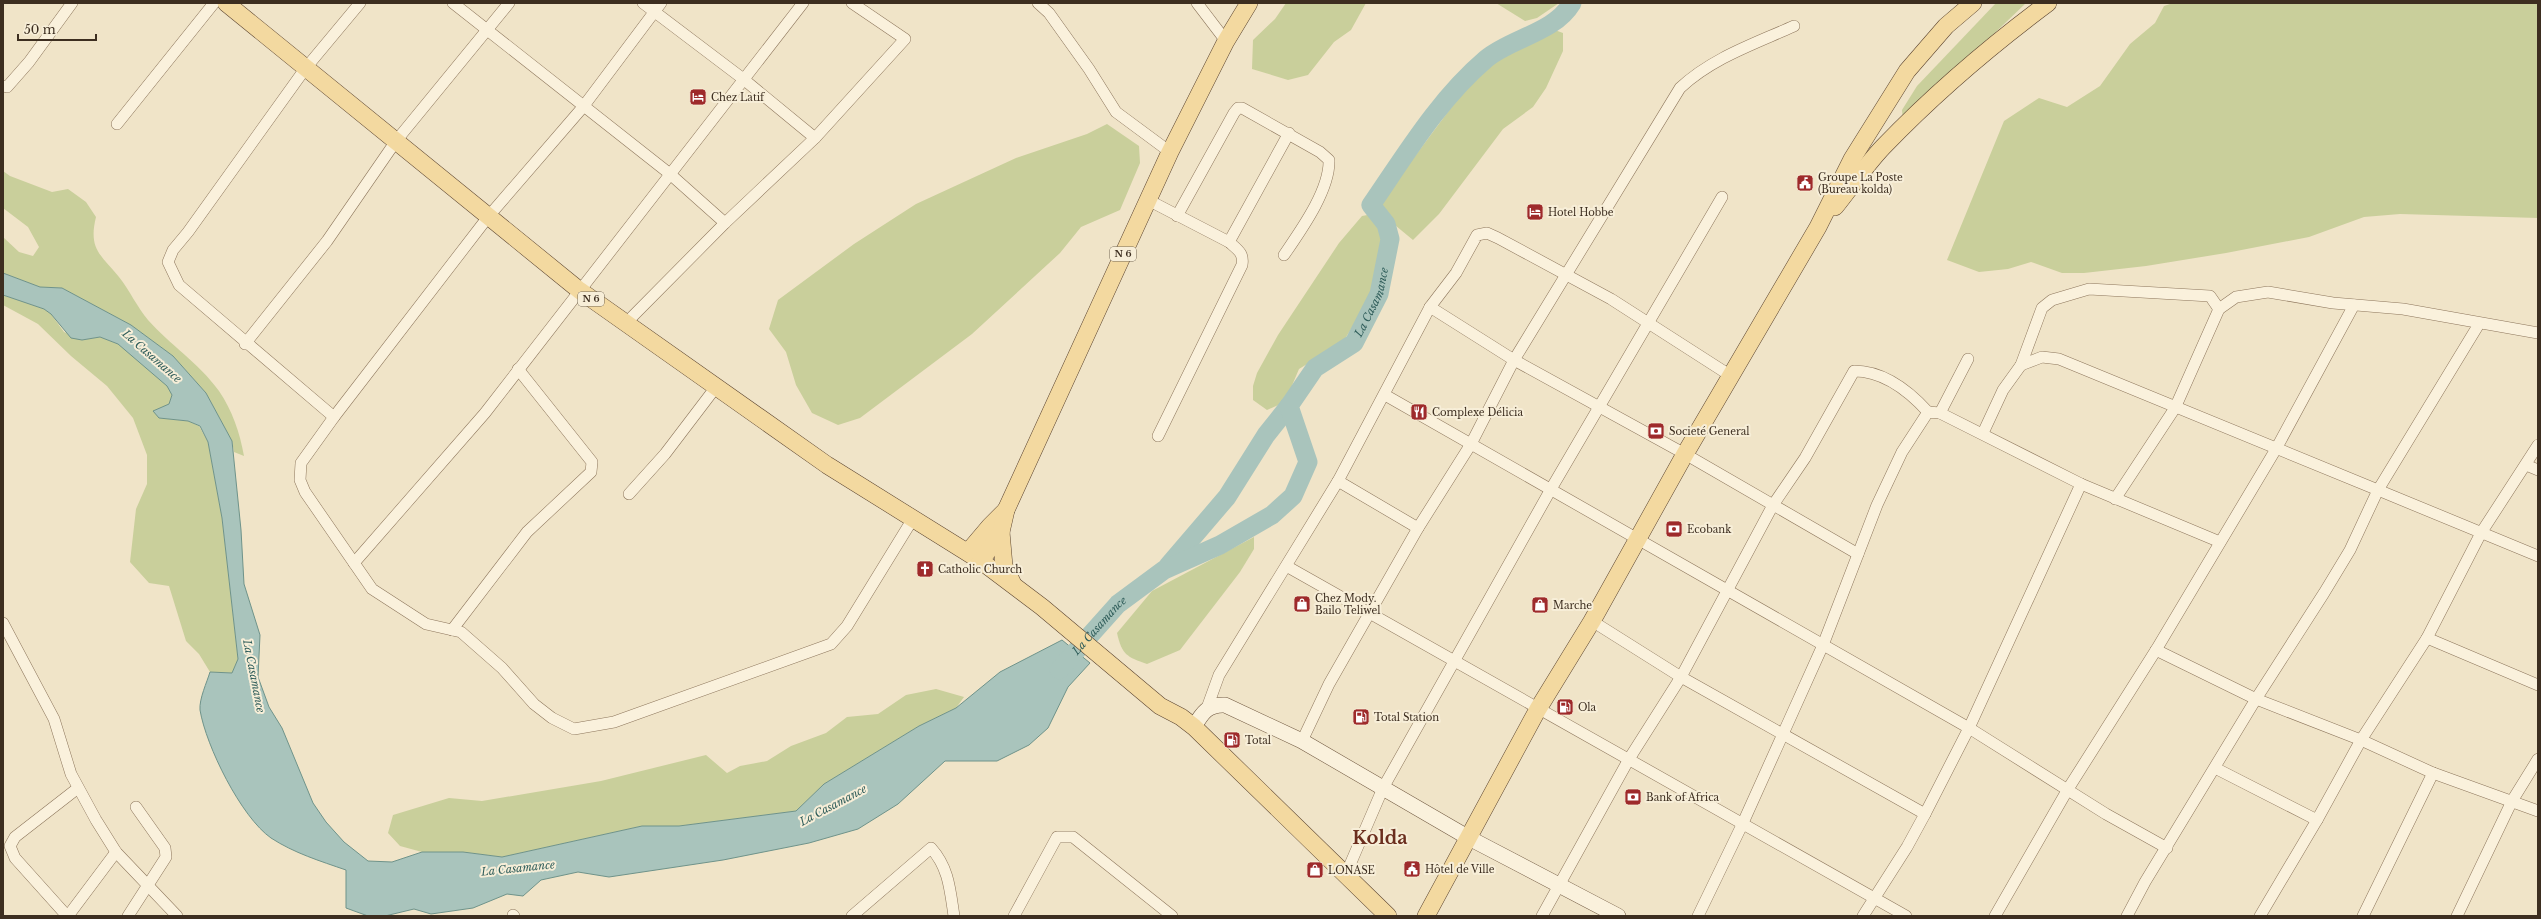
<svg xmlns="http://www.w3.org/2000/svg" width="2541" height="919" font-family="'Libre Baskerville',serif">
  <rect width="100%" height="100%" fill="#f0e4c8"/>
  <g fill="#c9cf9b">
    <polygon points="1286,3 1366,3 1351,30 1334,42 1308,75 1288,80 1252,69 1253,40 1275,19"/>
    <polygon points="1496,3 1559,3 1537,18 1525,21"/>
    <polygon points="1996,3 2026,3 1903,121 1902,110 1917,86"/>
    <polygon points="2173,3 2538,3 2538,218 2400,214 2364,217 2309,237 2226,253 2146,266 2084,273 2062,273 2031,262 2008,269 1979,272 1947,260 2004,121 2039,98 2067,107 2100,86 2130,44 2155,23 2164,6"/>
    <polygon points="1552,29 1563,33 1563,51 1546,88 1533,107 1503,129 1439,214 1413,240 1384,216 1380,203 1474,77 1493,61 1532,42"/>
    <polygon points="1107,124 1139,146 1140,163 1120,210 1081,227 1060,253 972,334 860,418 838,425 812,413 796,385 786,352 769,329 778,300 854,244 916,204 1016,158 1087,134"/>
    <path d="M3,171L10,176L52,192L68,189L86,202L96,217C88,249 101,255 119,277C130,291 137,307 148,320C170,345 198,362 219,391C232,410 240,433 244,456L234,452L232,441L206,393L173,356L131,325L62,288L40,287L3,273V237L19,252L33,256L39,247L28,227L3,208Z"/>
    <polygon points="1378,213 1382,230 1375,290 1343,342 1299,369 1285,402 1267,410 1253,400 1253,386 1257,373 1278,335 1339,243 1362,216"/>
    <polygon points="3,295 44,309 51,314 64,332 82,340 100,337 118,344 168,386 172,395 169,404 159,418 188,421 199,426 208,442 222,518 238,659 232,673 210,672 199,654 186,641 169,586 149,583 130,562 136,509 147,484 147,455 133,418 107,386 71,356 38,324 3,305"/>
    <path d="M1254,537V549L1240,572L1180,650L1147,664C1127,657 1122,655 1117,633L1152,591Z"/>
    <polygon points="936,689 964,697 956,708 919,726 824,784 796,811 679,826 642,826 502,857 463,852 422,852 400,846 388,833 393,815 449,798 482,801 601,781 706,755 727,773 740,766 767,761 791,746 826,733 847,717 878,714 906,695"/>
  </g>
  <path fill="#a9c4bc" stroke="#6f938a" d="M3,273L40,287L62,288L131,325L173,356L206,393L232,441L241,530L244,584L260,635L258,677L269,707L282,728L313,803L326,822L344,842L368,861L392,862L422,852H463L502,857L642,826H679L796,811L824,784L919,726L956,708L1000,672L1062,640L1090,663L1068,687L1048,728L1029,745L997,761H945L898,804L858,829L809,843L723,860L609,877L578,872L541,880L523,896L507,894L473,908L431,914L414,909L385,916H368L346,908V870C320,861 294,853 271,838C241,817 206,746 200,710C199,699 207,682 210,672L232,673L238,659L222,518L208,442L200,426L188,421L159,418L153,411L169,404L172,395L167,386L118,344L100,337L82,340L71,338L51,314L44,309L3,295Z"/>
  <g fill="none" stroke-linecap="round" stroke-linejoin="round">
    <g stroke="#a9c4bc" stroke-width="19">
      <polyline points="1168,566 1227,497 1266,435 1289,406"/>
      <path id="s1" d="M1059,670L1118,604L1164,570L1220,545L1272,515L1293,496L1308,462L1289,406L1315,368L1354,343L1379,294L1390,239L1386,224L1371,205C1406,154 1439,99 1486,59C1511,38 1554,33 1572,3"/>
    </g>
    <g stroke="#8d765c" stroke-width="12">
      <g id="street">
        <polyline points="453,3 670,174 725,223"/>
        <polyline points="643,3 742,78 815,138"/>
        <polyline points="661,3 583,107 488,217 334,417 301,463 300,480 305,492 372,589 426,624 461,632 502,668 534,704 552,718 574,729 614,722 831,644 847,626 914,517"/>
        <polyline points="1038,3 1049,13 1089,69 1116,112 1170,152"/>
        <polyline points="1197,3 1226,41"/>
        <polyline points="3,86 7,87 29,62 72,3"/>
        <polyline points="117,124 214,3"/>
        <path d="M1148,200L1229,242C1238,250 1244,253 1242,265L1158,436"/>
        <path d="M1177,216L1234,113L1238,108H1242L1320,152L1329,160C1330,190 1301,230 1284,255"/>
        <polyline points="1229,242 1289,133"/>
        <polyline points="1430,307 1514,360 1685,454 1858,554"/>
        <polyline points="626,323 725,223 815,138 905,39 852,3"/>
        <polyline points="2479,324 2378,490 2538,556"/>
        <polyline points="245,344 327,241 396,141 509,3"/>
        <polyline points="2021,365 2042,357 2059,359 2378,490 2350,550 2324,593 2256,699 2145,882 2127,916"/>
        <polyline points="1385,395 1969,728 2106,814 2167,848"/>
        <polyline points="1940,413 2081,484 2220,542"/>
        <polyline points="334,417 179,285 168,262 173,250 188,232 305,69 360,3"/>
        <polyline points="1983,433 2003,390 2021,365 2042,308 2052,300 2089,289 2210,296 2219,309"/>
        <polyline points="2526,465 2538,470"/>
        <polyline points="1338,481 1418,528"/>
        <polyline points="629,494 665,454 716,387"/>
        <polyline points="2115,499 2175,408 2219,309 2236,297 2268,292 2333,303 2403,309 2538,333"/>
        <polyline points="354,563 485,413 803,3"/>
        <polyline points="1288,567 1906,916"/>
        <polyline points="1592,621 1681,677 1925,814 1907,847 1863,916"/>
        <polyline points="3,623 54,719 71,774 96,820 116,852 177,916"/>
        <polyline points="452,630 527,532 591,472 592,462 518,369"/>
        <polyline points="2427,638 2538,685"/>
        <polyline points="2156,650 2256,699 2361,740 2433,773 2538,811"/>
        <polyline points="1207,708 1219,675 1338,481 1430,307 1456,273 1477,235 1487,233 1498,238 1611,299 1731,376"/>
        <path d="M1302,741L1329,684L1418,528L1471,444L1514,360L1680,88C1712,58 1754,44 1794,26"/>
        <polyline points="2215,768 2317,820"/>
        <polyline points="1925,814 1969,728 2081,484"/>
        <polyline points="1346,874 1383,788 1551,489 1722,197"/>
        <polyline points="513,915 514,916"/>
        <polyline points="67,916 15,858 10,846 15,837 78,788"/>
        <polyline points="68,916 116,852"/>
        <polyline points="128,916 166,857 165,848 136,807"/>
        <path d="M852,916L931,848C949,868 950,890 954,916"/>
        <polyline points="1014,916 1057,837 1073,837 1172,916"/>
        <path d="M1542,916L1629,759L1681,677L1773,505L1805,458L1854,371C1883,371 1909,391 1928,412"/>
        <polyline points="1698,916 1742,825 1823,645 1877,505 1902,452 1928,412 1940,413 1968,359"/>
        <polyline points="1995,916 2068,789 2156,650 2276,449 2354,305"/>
        <polyline points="2260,916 2317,820 2361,740 2427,638 2481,533 2538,445"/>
        <polyline points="2363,916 2433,773"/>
        <polyline points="2457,916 2512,801 2538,759"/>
      </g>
    </g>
    <g stroke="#6f573f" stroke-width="16">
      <path id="secondary" d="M1194,727C1202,713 1208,704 1225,705L1302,741L1469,838L1618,916"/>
    </g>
    <g stroke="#5b4430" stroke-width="18">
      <g id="primary">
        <polyline points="226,3 579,290 827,465 981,561 1042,607 1160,706 1181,717 1194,727 1388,916"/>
        <path d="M1835,207C1851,187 1866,165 1883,147C1934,94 1989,47 2048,3"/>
        <polyline points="1001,532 1004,566 1012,582"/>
        <polyline points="968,552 990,526 1006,510"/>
        <polyline points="981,561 1001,532 1006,510 1170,152 1226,41 1249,3"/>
        <polyline points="1426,916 1538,709 1592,621 1685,454 1818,227 1852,159 1907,71 1946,26 1973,3"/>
      </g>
    </g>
    <use href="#street" stroke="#faf1dc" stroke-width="11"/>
    <use href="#secondary" stroke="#faf1dc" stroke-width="15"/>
    <use href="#primary" stroke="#f3d9a0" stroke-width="17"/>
  </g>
  <defs>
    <g id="hotel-square" transform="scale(0.9)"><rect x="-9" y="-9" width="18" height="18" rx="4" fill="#9e2a2b" stroke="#f7eed8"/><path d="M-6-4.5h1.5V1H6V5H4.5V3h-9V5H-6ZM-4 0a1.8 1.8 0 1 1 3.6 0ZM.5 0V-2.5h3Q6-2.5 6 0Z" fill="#fff"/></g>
    <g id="civic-square" transform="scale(0.9)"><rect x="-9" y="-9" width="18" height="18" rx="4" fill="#9e2a2b" stroke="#f7eed8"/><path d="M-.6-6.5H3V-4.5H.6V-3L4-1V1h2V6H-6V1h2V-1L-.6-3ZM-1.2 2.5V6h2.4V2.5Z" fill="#fff"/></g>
    <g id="restaurant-square" transform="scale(0.9)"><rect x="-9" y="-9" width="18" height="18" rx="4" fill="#9e2a2b" stroke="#f7eed8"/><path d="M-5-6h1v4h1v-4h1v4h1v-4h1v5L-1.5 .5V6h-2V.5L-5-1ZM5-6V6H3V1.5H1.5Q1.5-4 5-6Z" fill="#fff"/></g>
    <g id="bank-square" transform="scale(0.9)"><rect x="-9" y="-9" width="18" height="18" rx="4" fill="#9e2a2b" stroke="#f7eed8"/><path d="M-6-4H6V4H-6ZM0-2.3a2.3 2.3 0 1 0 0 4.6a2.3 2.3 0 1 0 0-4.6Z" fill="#fff"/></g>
    <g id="church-square" transform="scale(0.9)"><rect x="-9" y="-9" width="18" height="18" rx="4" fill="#9e2a2b" stroke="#f7eed8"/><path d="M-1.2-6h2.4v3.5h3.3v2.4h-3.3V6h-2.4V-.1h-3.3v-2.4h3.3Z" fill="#fff"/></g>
    <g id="shop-square" transform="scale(0.9)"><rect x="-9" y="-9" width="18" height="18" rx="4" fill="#9e2a2b" stroke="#f7eed8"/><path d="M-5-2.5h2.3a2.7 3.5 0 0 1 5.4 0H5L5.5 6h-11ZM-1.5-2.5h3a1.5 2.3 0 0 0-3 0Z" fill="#fff"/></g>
    <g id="fuel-square" transform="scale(0.9)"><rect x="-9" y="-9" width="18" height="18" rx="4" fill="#9e2a2b" stroke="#f7eed8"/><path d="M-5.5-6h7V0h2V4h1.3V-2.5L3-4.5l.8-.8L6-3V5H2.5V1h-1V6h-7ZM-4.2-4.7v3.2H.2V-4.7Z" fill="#fff"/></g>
  </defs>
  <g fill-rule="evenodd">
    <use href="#hotel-square" x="698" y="97"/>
    <use href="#civic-square" x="1805" y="183"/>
    <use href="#hotel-square" x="1535" y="212"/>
    <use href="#restaurant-square" x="1419" y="412"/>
    <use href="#bank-square" x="1656" y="431"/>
    <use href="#bank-square" x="1674" y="529"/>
    <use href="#church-square" x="925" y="569"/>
    <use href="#shop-square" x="1302" y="604"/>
    <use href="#shop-square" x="1540" y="605"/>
    <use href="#fuel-square" x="1565" y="707"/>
    <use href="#fuel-square" x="1361" y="717"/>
    <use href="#fuel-square" x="1232" y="740"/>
    <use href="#bank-square" x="1633" y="797"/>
    <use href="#civic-square" x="1412" y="869"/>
    <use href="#shop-square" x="1315" y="870"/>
  </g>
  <g text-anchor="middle" stroke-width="4" stroke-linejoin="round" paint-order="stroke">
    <g fill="#f7eed8" stroke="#756857" stroke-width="1">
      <rect x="1110" y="247" width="26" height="14" rx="3"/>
      <rect x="578" y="292" width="26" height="14" rx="3"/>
    </g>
    <g font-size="9" font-weight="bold" fill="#3d2e20">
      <text x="1123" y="257">N 6</text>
      <text x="591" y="302">N 6</text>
    </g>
    <g font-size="10" fill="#3d2e20" stroke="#f7eed8" text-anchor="start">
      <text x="711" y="101">Chez Latif</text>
      <text x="1818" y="181">Groupe La Poste<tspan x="1818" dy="12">(Bureau kolda)</tspan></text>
      <text x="1548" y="216">Hotel Hobbe</text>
      <text x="1432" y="416">Complexe Délicia</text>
      <text x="1669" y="435">Societé General</text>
      <text x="1687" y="533">Ecobank</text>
      <text x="938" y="573">Catholic Church</text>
      <text x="1315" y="602">Chez Mody.<tspan x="1315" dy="12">Bailo Teliwel</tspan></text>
      <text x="1553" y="609">Marche</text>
      <text x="1578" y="711">Ola</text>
      <text x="1374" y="721">Total Station</text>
      <text x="1245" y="744">Total</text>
      <text x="1646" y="801">Bank of Africa</text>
      <text x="1425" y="873">Hôtel de Ville</text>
      <text x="1328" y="874">LONASE</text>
    </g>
    <g font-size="11" font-style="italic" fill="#2f5d5a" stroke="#f7eed8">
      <text dy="4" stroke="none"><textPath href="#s1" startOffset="529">La Casamance</textPath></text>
      <text transform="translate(152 356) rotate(41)" y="4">La Casamance</text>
      <text dy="4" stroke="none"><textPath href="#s1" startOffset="60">La Casamance</textPath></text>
      <text transform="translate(254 676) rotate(79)" y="4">La Casamance</text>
      <text transform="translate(833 805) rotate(-28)" y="4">La Casamance</text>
      <text transform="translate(518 868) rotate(-6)" y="4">La Casamance</text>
    </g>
    <g font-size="18" font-weight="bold" fill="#6b2e1e" stroke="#f7eed8">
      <text x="1380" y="844">Kolda</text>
    </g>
  </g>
  <rect width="2541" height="919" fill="none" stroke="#3d2e20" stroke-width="8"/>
  <path d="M18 34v6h78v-6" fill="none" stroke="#3d2e20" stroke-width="2"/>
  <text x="24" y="34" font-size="12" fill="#3d2e20" stroke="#f7eed8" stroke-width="3" paint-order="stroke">50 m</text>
</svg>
